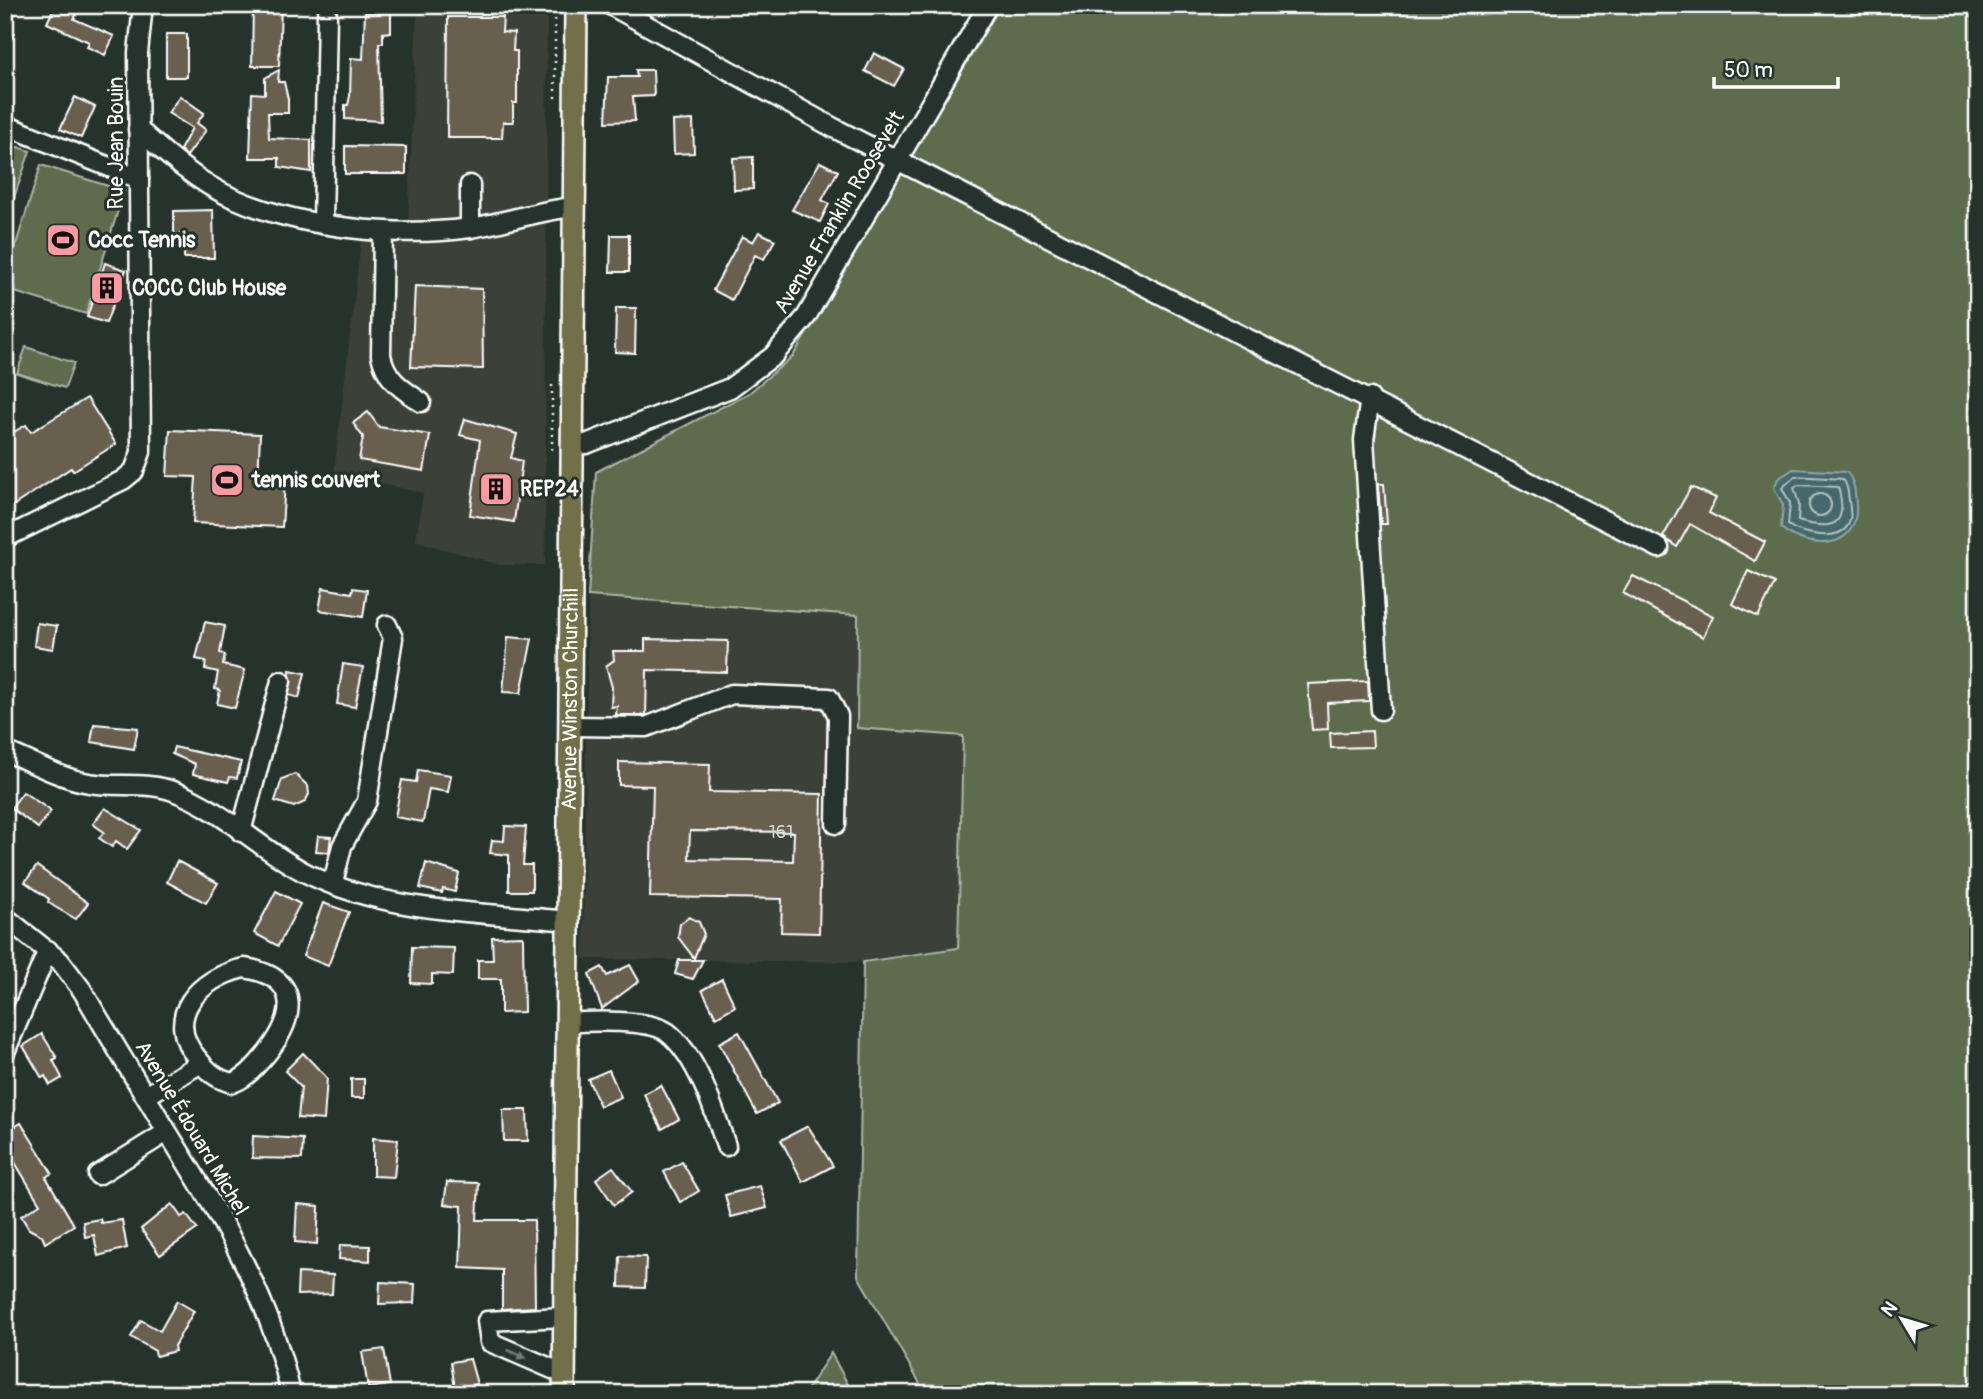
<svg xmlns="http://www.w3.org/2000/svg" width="1983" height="1399" font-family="Pangolin,sans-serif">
  <rect width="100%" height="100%" fill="#26332d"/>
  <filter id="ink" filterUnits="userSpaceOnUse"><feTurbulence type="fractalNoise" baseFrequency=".0143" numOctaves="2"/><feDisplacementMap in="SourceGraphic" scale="14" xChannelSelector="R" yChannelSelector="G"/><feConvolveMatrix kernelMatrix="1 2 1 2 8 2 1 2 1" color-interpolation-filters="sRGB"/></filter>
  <g filter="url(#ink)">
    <g fill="#3a4038">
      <polygon points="427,5 547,5 545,565 501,565 416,541 423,493 334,474 363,224 408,224 417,16"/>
      <polygon points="588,596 858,615 857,728 963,735 958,948 863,962 583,959"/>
    </g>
    <g fill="#5b6c4e" stroke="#adb6a6" stroke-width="2">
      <polygon points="1001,5 1978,5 1978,1394 926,1394 858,1276 863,962 958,948 963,736 857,728 858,615 588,596 596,472 749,393 793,356"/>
      <polygon points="5,143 30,151 5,224"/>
      <polygon points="41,165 124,191 86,314 5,289 5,279"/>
      <polygon points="26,347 74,363 65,388 17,373"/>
      <polygon points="831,1353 853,1394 804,1394"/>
    </g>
    <path fill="#45676c" stroke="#8fa4a7" stroke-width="2" d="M1793,469L1847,472C1855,483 1855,491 1856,504C1860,551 1808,551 1781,528L1783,505L1774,488L1778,479Z"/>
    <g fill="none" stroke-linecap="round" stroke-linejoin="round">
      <g stroke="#b5c2c4" stroke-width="2">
        <path d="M1795,476L1843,479C1848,486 1848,492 1849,501C1850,509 1853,520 1846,528C1835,541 1800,534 1788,525L1790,503L1782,488Z"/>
        <path d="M1798,485L1838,487C1849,526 1833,531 1798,521L1799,504L1794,488Z"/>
        <circle cx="1820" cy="505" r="11"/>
      </g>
    </g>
    <g fill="#675e50" stroke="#fff" stroke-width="2" fill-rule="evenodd">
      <polygon points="55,5 81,5 74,19 114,36 105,55 87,47 89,42 47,23"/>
      <polygon points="253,5 281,5 279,66 252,66"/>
      <polygon points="365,12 391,12 391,32 383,33 383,43 379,43 381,121 345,119 345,105 348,105 350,96 351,58 363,59"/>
      <polygon points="448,17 503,17 502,32 514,33 513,51 517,51 517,103 513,103 513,122 503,122 502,138 447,138"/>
      <rect x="166" y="34" width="21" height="43"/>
      <polygon points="874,53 904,69 894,86 865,71"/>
      <polygon points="279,70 278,82 284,82 288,99 288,113 268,113 269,138 311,140 311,172 279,167 279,158 250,158 252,93 265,94 265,78"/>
      <polygon points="636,70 653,70 654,96 633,97 635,121 606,122 608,77 637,77"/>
      <polygon points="180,96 204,113 197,123 206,130 187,156 180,150 192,128 168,113"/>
      <polygon points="75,97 95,107 81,138 60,129"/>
      <polygon points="693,120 694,153 674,154 673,121"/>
      <polygon points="345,146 406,147 406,174 345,174"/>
      <polygon points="753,157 753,189 734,190 733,158"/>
      <polygon points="820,162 838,171 822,200 829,204 820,222 792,210"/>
      <polygon points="213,210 214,258 184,258 184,234 174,234 174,211"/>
      <polygon points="759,232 775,240 764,259 755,255 732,300 713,290 742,236 753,242"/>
      <polygon points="611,235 629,235 629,272 610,272"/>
      <polygon points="105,263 126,270 106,323 87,317"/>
      <polygon points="415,286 482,289 483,369 411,367"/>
      <polygon points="616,308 636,308 635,353 615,352"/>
      <polygon points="87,398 116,444 73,471 71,468 5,511 5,437 26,425 31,432"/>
      <polygon points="368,412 379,427 430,435 424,471 359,460 363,437 353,423"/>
      <polygon points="465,419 517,434 511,458 522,461 514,522 470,515 480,440 460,435"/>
      <polygon points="170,430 260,434 258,482 285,483 282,527 193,523 196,477 167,476"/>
      <polygon points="1378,484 1384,484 1387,524 1381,524"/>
      <polygon points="1691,487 1716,498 1709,513 1765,542 1755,561 1690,524 1677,547 1663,537"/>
      <polygon points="1748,571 1775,583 1758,617 1732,604"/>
      <polygon points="1633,576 1713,616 1703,637 1623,593"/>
      <polygon points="323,588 352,593 353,588 367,590 363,617 319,610"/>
      <polygon points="205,622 225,626 220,653 225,655 223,665 245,670 235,708 217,704 220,690 215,689 218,672 205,669 206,661 196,659"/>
      <polygon points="37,623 57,626 53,649 34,646"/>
      <polygon points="508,637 532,639 521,693 503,692"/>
      <polygon points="645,639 728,641 727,672 647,670 646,715 616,715 617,706 611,707 612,687 606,666 614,660 613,651 645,651"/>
      <polygon points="343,664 363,667 355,707 337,704"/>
      <polygon points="290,670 305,673 299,698 289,695"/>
      <polygon points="1368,681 1369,701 1327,703 1328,729 1312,730 1308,684"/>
      <polygon points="94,724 138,728 134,749 91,742"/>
      <polygon points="1372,731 1373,747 1331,748 1330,733"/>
      <polygon points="174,747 241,762 237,778 230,777 228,782 193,774 195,764 172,754"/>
      <path d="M619,762L710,764L709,792L822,794L819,933L781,932L782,899L650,897L653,786L619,785ZM690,831L794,832L793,861L689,859Z"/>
      <polygon points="418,770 451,775 448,792 429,789 423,822 395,817 402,780 416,782"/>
      <polygon points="295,774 308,786 309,794 305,802 294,807 275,801 282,779"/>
      <polygon points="23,792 51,811 38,828 11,808"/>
      <polygon points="105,808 141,830 127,849 116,841 112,847 99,838 104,832 93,824"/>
      <polygon points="505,826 526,827 523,865 532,865 532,891 509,891 509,855 490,853 492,840 504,841"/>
      <polygon points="318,836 331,837 329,852 316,851"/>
      <polygon points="177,861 218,883 206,903 167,882"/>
      <polygon points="426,863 459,873 455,892 443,889 442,893 420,888"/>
      <polygon points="37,866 88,903 76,919 55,907 48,902 49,899 25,882"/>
      <polygon points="276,891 300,904 278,946 254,933"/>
      <polygon points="323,903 349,912 328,966 303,956"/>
      <polygon points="689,917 699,922 704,934 694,958 678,937 680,924"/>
      <polygon points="523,936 524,1012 501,1013 501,979 478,979 478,960 493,960 492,937"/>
      <polygon points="412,947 454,948 453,975 432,974 432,984 411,983"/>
      <polygon points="679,960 703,960 693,979 675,974"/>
      <polygon points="630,965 639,981 602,1009 589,974 602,967 607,976"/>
      <polygon points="722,979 735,1006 716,1017 702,990"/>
      <polygon points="739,1032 778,1103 757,1114 719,1043"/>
      <polygon points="42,1034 57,1058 53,1060 62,1078 50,1085 45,1076 42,1078 23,1046"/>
      <polygon points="303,1053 327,1078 324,1120 298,1118 301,1087 285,1071"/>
      <polygon points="609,1070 621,1097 600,1106 588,1079"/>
      <rect x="351" y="1079" width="13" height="19"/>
      <polygon points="661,1085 679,1119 662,1129 644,1094"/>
      <polygon points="503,1110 527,1110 528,1141 504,1141"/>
      <polygon points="21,1123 52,1173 46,1177 74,1225 45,1243 42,1236 29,1229 21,1216 40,1204 5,1146 5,1133"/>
      <polygon points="808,1126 833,1166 803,1182 781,1140"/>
      <polygon points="253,1136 303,1139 302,1159 252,1158"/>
      <polygon points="373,1138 398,1140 394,1177 373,1176"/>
      <polygon points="682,1162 699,1191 680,1202 664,1172"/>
      <polygon points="613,1167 632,1192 614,1205 596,1179"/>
      <polygon points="447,1182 479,1183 477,1220 534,1220 535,1307 502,1309 502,1270 460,1268 462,1206 444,1204"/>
      <polygon points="760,1186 767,1208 731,1217 725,1195"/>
      <polygon points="172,1204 181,1217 186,1214 197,1229 160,1255 141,1229"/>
      <polygon points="297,1204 319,1206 317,1244 295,1242"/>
      <polygon points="100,1219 101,1223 122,1220 127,1248 98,1256 94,1235 85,1237 83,1222"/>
      <polygon points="340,1245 370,1246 370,1261 339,1259"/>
      <polygon points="620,1256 646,1257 645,1288 619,1287"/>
      <polygon points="298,1273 333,1275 332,1294 297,1295"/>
      <polygon points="380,1282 415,1284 414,1303 379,1304"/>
      <polygon points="177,1301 194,1311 174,1346 175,1351 156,1356 155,1351 131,1337 141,1320 160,1331"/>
      <polygon points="384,1349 390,1385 368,1388 362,1352"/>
      <polygon points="470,1359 477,1384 455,1389 451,1362"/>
    </g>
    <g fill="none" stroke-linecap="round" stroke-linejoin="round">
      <g stroke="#fff" stroke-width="23">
        <g id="minor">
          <polyline points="610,5 832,127 1659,548"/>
          <polyline points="5,125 139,179"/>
          <path d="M138,129C166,154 198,183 233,198C300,228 397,238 470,228C505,223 539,210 575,207"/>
          <polyline points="323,224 327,15"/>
          <polyline points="470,228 470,185"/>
          <path d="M383,233L381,355C386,380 402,389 421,402"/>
          <polyline points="1370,398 1364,440 1381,710"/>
          <polyline points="573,445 586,444 730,388 773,356 806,317 988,5"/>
          <polyline points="5,538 123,480 134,471 141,452 138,53 143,5"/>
          <polyline points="571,726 646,727 732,694 829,698 838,716 836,824"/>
          <path d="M5,751C32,762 60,778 89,783C117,788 145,781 173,791C223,809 261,851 308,874C387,913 482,912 568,921"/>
          <polyline points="241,832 281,681"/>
          <polyline points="333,883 342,846 367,801 393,638 387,625"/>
          <path d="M5,917L60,961L82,990C111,1039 140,1088 170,1136C223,1222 269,1293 291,1394"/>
          <path d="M244,968C307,977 294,1023 262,1059C253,1069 245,1079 232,1083C216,1079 207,1071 197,1058C162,1017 199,978 244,968Z"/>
          <path d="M567,1023C589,1021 649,1019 667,1032C697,1055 715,1112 726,1146"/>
          <polyline points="5,1052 48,950"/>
          <polyline points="146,1096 201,1063"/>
          <polyline points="98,1175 167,1132"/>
          <polyline points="563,1317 487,1321 490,1342 564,1374"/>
        </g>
      </g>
      <g stroke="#fff" stroke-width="26">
        <g id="major">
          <path id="s1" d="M564,1394L576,5"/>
        </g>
      </g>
      <g stroke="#fff" stroke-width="2.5" stroke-dasharray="2 5" stroke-linecap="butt">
        <polyline points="555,5 555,100"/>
        <polyline points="552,450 552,380"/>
      </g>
      <use href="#minor" stroke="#26332d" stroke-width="18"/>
      <use href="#major" stroke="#71704a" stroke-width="21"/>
    </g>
    <defs><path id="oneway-solid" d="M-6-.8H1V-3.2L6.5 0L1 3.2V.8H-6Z" transform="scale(1.75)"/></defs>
    <use fill="#727a76" href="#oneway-solid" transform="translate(517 1354) rotate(23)"/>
  </g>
  <defs>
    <g id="stadium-square" transform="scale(1.75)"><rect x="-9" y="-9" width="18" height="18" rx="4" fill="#ff9aa2" stroke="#26332d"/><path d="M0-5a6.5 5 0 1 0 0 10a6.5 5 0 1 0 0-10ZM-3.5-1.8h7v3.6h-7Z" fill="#111"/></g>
    <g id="building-square" transform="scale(1.75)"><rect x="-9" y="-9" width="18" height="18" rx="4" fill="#ff9aa2" stroke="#26332d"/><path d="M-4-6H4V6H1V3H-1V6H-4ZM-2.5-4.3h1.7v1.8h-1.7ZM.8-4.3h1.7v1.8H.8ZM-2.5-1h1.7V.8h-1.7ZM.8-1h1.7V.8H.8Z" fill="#111"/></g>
  </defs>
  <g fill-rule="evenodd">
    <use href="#stadium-square" x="63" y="240"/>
    <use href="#building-square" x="107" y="288"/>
    <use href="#stadium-square" x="227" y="480"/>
    <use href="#building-square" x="496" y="489"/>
  </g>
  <g text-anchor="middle" stroke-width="6" stroke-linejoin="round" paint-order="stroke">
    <g font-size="18" fill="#d9d7d3">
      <text x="781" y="838">161</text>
    </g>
    <g font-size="21" fill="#fff" stroke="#26332d">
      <text transform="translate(116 143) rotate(-90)" y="7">Rue Jean Bouin</text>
      <text transform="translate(839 212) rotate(-59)" y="7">Avenue Franklin Roosevelt</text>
      <text dy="7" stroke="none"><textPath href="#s1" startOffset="695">Avenue Winston Churchill</textPath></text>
      <text transform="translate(192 1128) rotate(59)" y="7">Avenue Édouard Michel</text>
    </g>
    <g font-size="21" font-weight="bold" fill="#fff" stroke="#26332d" text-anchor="start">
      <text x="88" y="247">Cocc Tennis</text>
      <text x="132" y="295">COCC Club House</text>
      <text x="252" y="487">tennis couvert</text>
      <text x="520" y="496">REP24</text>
    </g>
  </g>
  <rect width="1983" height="1399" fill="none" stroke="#26332d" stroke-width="28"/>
  <rect x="14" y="14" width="1955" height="1371" fill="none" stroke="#fff" stroke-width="2.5" filter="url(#ink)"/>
  <g transform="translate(1902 1319) rotate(308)" stroke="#26332d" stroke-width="5" paint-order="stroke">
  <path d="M0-5L12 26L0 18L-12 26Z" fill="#ffffff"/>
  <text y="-10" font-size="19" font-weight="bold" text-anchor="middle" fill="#ffffff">N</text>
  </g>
  <path d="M1714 77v10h124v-10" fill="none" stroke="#ffffff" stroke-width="3.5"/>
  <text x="1724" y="77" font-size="21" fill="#ffffff" stroke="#26332d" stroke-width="5" paint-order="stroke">50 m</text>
</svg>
